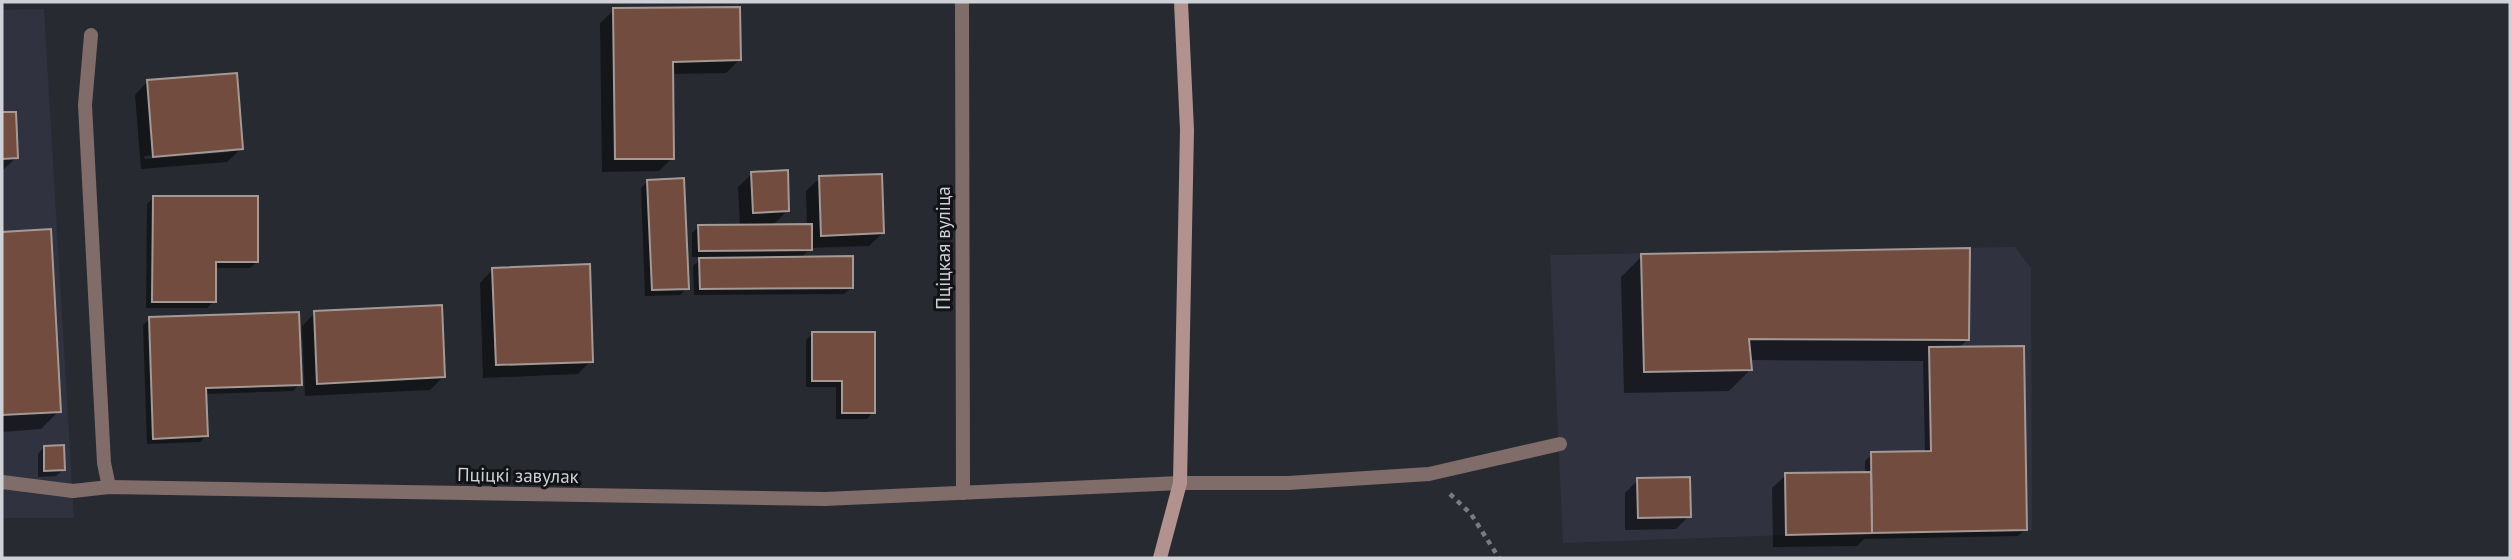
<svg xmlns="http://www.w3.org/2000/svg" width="2512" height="560" font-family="'PT Sans',sans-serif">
  <rect width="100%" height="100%" fill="#282a31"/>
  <g fill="#303240">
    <polygon points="44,9 74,518 2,518 2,10"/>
    <polygon points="2015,247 2031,268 2032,530 1786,535 1563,543 1550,255"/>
  </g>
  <g fill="#0007" fill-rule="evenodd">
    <polygon points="614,10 739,60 726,73 671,74 672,158 659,171 602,172 600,23"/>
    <path d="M148,81L241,149L227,162L141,169L135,95ZM229,149V152L145,159L144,156Z"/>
    <polygon points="2,114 14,114 16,158 2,171"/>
    <polygon points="752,174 788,210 772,226 807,226 806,191 820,178 883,233 869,246 810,248 801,258 851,288 844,294 694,295 693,266 703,257 692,257 692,233 699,227 740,226 738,187"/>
    <polygon points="648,181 687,288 680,295 645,296 641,188"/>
    <polygon points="153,198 257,262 250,268 214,268 214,301 207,308 146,308 147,204"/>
    <polygon points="49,231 59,411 41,429 2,432 2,234"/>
    <polygon points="1642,256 1968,339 1958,349 2025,530 2018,536 1864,539 1857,546 1773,547 1772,488 1786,475 1865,474 1865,461 1872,454 1925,453 1923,361 1749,360 1750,370 1729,391 1624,393 1621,277"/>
    <polygon points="493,269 591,361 578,374 483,378 480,283"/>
    <polygon points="315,313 443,377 430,390 305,396 302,326"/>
    <polygon points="150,319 300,384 293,391 205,394 206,436 200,442 147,444 143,325"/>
    <polygon points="813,333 873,412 867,419 836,419 836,387 806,387 806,340"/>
    <polygon points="44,447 63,470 56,476 38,477 38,454"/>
    <polygon points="1638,480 1689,516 1676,529 1625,530 1625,493"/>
  </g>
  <g fill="#724c3f" stroke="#a49995" stroke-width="2">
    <polygon points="740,7 741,60 673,62 674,159 615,159 613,8"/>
    <polygon points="237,73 243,149 153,157 147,80"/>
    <polygon points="2,112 16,112 18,158 2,159"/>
    <polygon points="788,170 789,211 753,213 751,172"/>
    <polygon points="882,174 884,233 821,236 819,176"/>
    <polygon points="684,178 689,289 652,290 647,180"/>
    <polygon points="153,196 258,196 258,262 216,262 216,302 152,302"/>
    <polygon points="812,224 812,250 699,251 698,225"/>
    <polygon points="51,229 61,412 2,415 2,232"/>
    <polygon points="1970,248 1969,340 1749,339 1752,370 1644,372 1641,254"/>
    <polygon points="853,256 853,288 700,289 699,258"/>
    <polygon points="590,264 593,362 496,365 492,268"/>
    <polygon points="442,305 445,377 317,384 314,311"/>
    <polygon points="299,312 302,385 206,388 208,436 153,439 149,317"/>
    <polygon points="812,332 875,332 875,413 842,413 842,381 812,381"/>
    <polygon points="2024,346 2027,530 1872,533 1871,452 1931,451 1929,347"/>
    <polygon points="64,445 65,470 44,471 44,446"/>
    <polygon points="1871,472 1872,533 1786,535 1785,473"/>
    <polygon points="1690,477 1691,517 1638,518 1637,478"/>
  </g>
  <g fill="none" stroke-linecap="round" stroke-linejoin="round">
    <polyline stroke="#7a7b81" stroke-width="4.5" stroke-dasharray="5 5" stroke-linecap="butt" points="1450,494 1471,514 1499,558"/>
    <g stroke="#806d6a" stroke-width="14">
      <polyline points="91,35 85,105 104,463 109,487"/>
      <polyline points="2,482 73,491"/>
      <polyline points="1180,483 1288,483 1429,474 1560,444"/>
    </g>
    <g stroke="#806d6a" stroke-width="14">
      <polyline points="962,2 963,493"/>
      <polyline points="73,491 109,487 825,499 1180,483"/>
    </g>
    <polyline stroke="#b1928f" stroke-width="14" points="1160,558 1180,483 1187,130 1181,2"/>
  </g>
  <g text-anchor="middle" stroke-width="6" stroke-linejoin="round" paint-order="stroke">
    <g font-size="19" fill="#d0d1d6" stroke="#121316">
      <text transform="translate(943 248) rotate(-90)" y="7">Пціцкая вуліца</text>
      <text transform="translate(518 475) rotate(1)" y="7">Пціцкі завулак</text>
    </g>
  </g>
  <rect width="2512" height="560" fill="none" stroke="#d0d1d6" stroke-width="7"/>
</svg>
